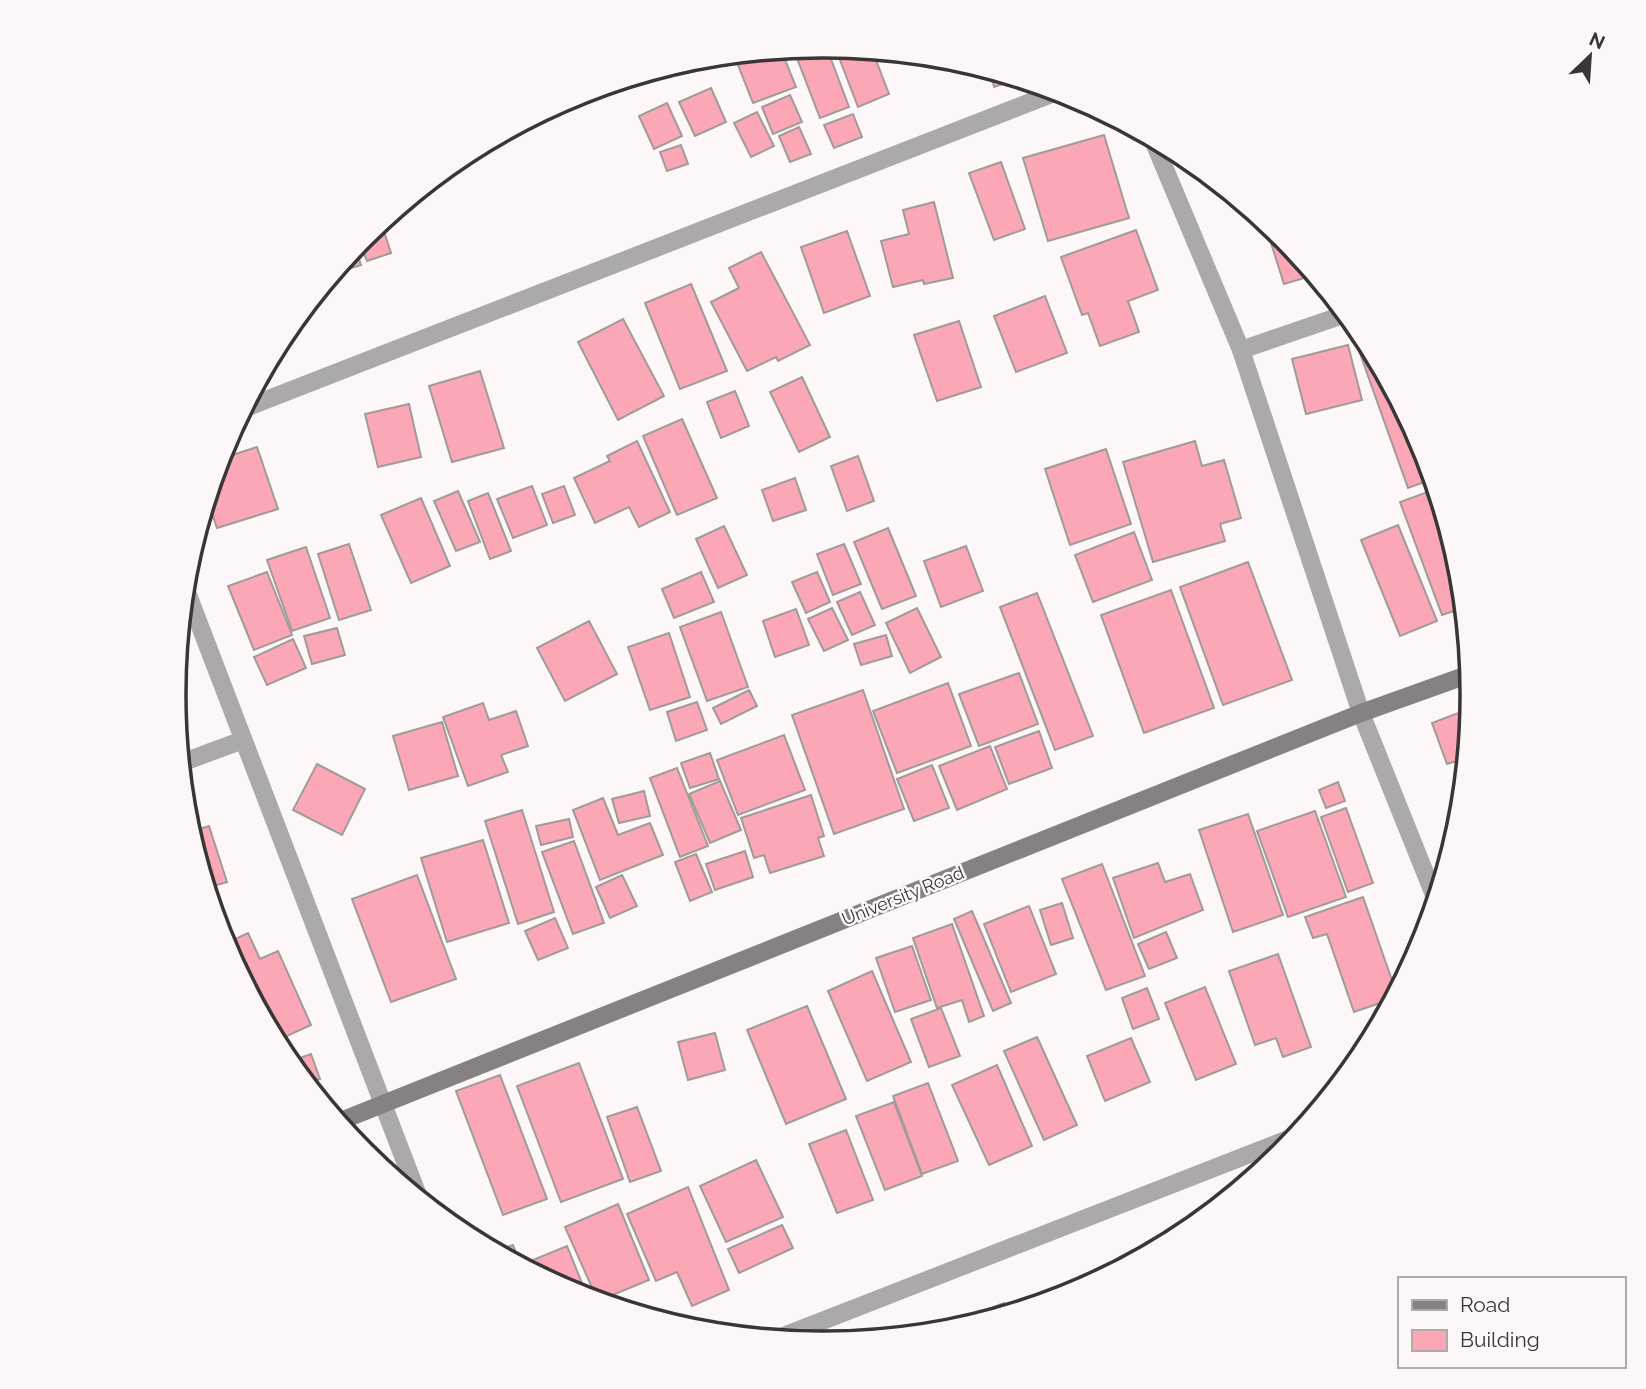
<svg xmlns="http://www.w3.org/2000/svg" width="1646" height="1389" font-family="Raleway,sans-serif">
  <rect width="100%" height="100%" fill="#fdf7f8"/>
  <g fill="#fba7b6" stroke="#a09b9b" stroke-width="2">
    <polygon points="826,46 849,107 820,118 793,48"/>
    <polygon points="835,47 872,50 889,94 858,107"/>
    <polygon points="781,50 796,87 753,103 736,60 750,53"/>
    <polygon points="990,70 1018,79 994,87"/>
    <polygon points="711,88 726,122 695,136 679,102"/>
    <polygon points="790,95 802,122 773,134 762,107"/>
    <polygon points="667,103 682,136 654,149 639,116"/>
    <polygon points="757,112 774,146 751,157 734,123"/>
    <polygon points="853,114 862,137 834,148 824,125"/>
    <polygon points="799,127 811,154 790,162 779,136"/>
    <polygon points="1104,135 1129,218 1048,241 1023,158"/>
    <polygon points="681,145 688,164 667,171 660,152"/>
    <polygon points="1001,162 1025,229 994,240 969,173"/>
    <polygon points="934,202 953,278 924,284 923,280 893,287 881,241 909,234 903,210"/>
    <polygon points="1264,221 1282,236 1314,275 1284,284"/>
    <polygon points="381,222 391,253 367,261 359,241"/>
    <polygon points="1136,230 1158,290 1128,301 1139,332 1100,346 1088,313 1082,315 1061,257"/>
    <polygon points="847,231 870,296 824,313 801,247"/>
    <polygon points="355,247 361,265 332,274"/>
    <polygon points="761,252 810,345 778,361 776,357 747,371 711,302 739,288 729,268"/>
    <polygon points="691,284 727,371 680,389 645,303"/>
    <polygon points="1045,296 1067,353 1016,372 994,316"/>
    <polygon points="623,319 664,396 618,420 578,342"/>
    <polygon points="959,321 981,387 937,401 914,335"/>
    <polygon points="1367,341 1423,447 1433,479 1408,488 1357,345"/>
    <polygon points="1348,345 1362,400 1306,414 1292,359"/>
    <polygon points="480,371 504,448 452,462 429,386"/>
    <polygon points="802,377 830,437 799,452 770,392"/>
    <polygon points="735,391 749,426 721,438 707,402"/>
    <polygon points="409,404 421,457 378,467 365,414"/>
    <polygon points="682,419 717,498 677,515 643,436"/>
    <polygon points="637,441 670,512 639,527 629,507 595,523 574,478 610,461 607,456"/>
    <polygon points="1195,441 1202,466 1224,460 1241,518 1220,524 1225,541 1153,562 1123,462"/>
    <polygon points="257,447 278,509 217,528 207,499 220,459"/>
    <polygon points="1106,449 1131,524 1070,545 1045,469"/>
    <polygon points="858,456 874,501 847,511 831,466"/>
    <polygon points="795,478 806,510 773,521 762,490"/>
    <polygon points="532,486 547,525 513,538 497,499"/>
    <polygon points="564,486 575,515 553,523 542,494"/>
    <polygon points="1436,489 1460,568 1463,608 1442,615 1400,502"/>
    <polygon points="458,491 480,542 456,551 434,501"/>
    <polygon points="488,493 511,551 490,559 468,501"/>
    <polygon points="421,498 450,566 411,583 381,515"/>
    <polygon points="1398,525 1437,621 1400,636 1361,540"/>
    <polygon points="724,526 747,575 718,588 696,539"/>
    <polygon points="888,528 916,596 882,609 854,542"/>
    <polygon points="1134,532 1152,580 1093,602 1075,555"/>
    <polygon points="349,544 371,610 339,620 318,554"/>
    <polygon points="844,544 861,584 833,595 817,554"/>
    <polygon points="966,546 983,591 941,607 924,561"/>
    <polygon points="306,547 330,618 292,631 267,560"/>
    <polygon points="1248,562 1292,680 1223,705 1180,587"/>
    <polygon points="267,572 292,635 254,650 228,586"/>
    <polygon points="701,572 714,602 674,618 662,589"/>
    <polygon points="817,572 830,602 806,613 792,582"/>
    <polygon points="1171,590 1214,708 1144,733 1101,615"/>
    <polygon points="860,592 875,625 852,635 837,602"/>
    <polygon points="1037,593 1093,736 1055,750 1000,607"/>
    <polygon points="832,608 848,640 824,651 808,619"/>
    <polygon points="917,608 941,657 910,673 886,623"/>
    <polygon points="796,609 809,645 775,657 763,621"/>
    <polygon points="721,612 748,687 707,701 680,627"/>
    <polygon points="589,621 617,674 565,701 537,648"/>
    <polygon points="337,628 345,655 312,664 304,636"/>
    <polygon points="669,633 690,697 650,710 628,647"/>
    <polygon points="886,635 892,656 861,665 854,644"/>
    <polygon points="293,639 306,668 267,685 254,657"/>
    <polygon points="1019,673 1038,724 979,746 959,694"/>
    <polygon points="948,683 971,746 897,773 873,711"/>
    <polygon points="749,690 757,706 721,724 713,708"/>
    <polygon points="863,690 904,809 834,834 792,715"/>
    <polygon points="697,702 707,730 676,741 667,712"/>
    <polygon points="483,703 489,720 516,711 528,746 501,755 508,772 468,786 443,717"/>
    <polygon points="1471,708 1466,758 1447,764 1432,723"/>
    <polygon points="442,722 458,776 409,790 393,736"/>
    <polygon points="1039,731 1052,768 1009,784 995,747"/>
    <polygon points="784,735 805,790 738,815 717,760"/>
    <polygon points="990,746 1007,789 957,810 939,766"/>
    <polygon points="710,753 719,779 690,788 681,763"/>
    <polygon points="317,764 365,789 342,835 293,810"/>
    <polygon points="932,765 949,808 914,821 897,779"/>
    <polygon points="677,768 708,846 680,857 650,778"/>
    <polygon points="720,781 741,830 710,843 689,794"/>
    <polygon points="1338,782 1345,801 1326,808 1319,790"/>
    <polygon points="644,791 650,816 619,823 612,799"/>
    <polygon points="811,795 824,836 818,838 824,856 770,873 764,855 754,858 741,818"/>
    <polygon points="603,798 618,835 650,823 663,855 600,880 573,810"/>
    <polygon points="1346,808 1373,883 1348,892 1321,817"/>
    <polygon points="522,810 554,912 518,924 485,821"/>
    <polygon points="1315,811 1346,897 1288,917 1257,831"/>
    <polygon points="1248,814 1283,915 1233,932 1199,830"/>
    <polygon points="569,819 573,837 541,845 536,826"/>
    <polygon points="209,826 227,882 207,888 190,832"/>
    <polygon points="483,840 509,923 447,942 421,858"/>
    <polygon points="574,841 604,923 573,934 542,852"/>
    <polygon points="745,851 753,877 715,890 706,864"/>
    <polygon points="696,854 712,892 690,901 675,862"/>
    <polygon points="1158,863 1165,882 1190,874 1203,910 1134,938 1113,878"/>
    <polygon points="1102,864 1145,976 1106,990 1062,879"/>
    <polygon points="417,875 456,979 391,1002 352,899"/>
    <polygon points="622,875 637,906 610,918 596,887"/>
    <polygon points="1363,897 1396,992 1392,999 1354,1012 1327,934 1313,938 1305,917"/>
    <polygon points="1062,903 1073,938 1051,945 1040,910"/>
    <polygon points="1029,906 1056,974 1011,992 984,924"/>
    <polygon points="972,911 1011,1003 993,1011 954,919"/>
    <polygon points="555,918 568,948 538,960 525,931"/>
    <polygon points="952,924 984,1016 969,1022 962,1000 937,1008 913,938"/>
    <polygon points="1166,932 1177,958 1149,969 1138,944"/>
    <polygon points="248,933 260,959 278,951 311,1025 276,1041 229,942"/>
    <polygon points="912,946 931,1000 895,1012 876,958"/>
    <polygon points="1278,954 1311,1047 1283,1057 1276,1038 1255,1045 1229,971"/>
    <polygon points="872,971 911,1062 867,1081 828,991"/>
    <polygon points="1205,987 1236,1064 1196,1080 1165,1003"/>
    <polygon points="1147,988 1159,1019 1133,1029 1122,998"/>
    <polygon points="807,1006 846,1099 786,1124 747,1030"/>
    <polygon points="941,1008 960,1056 929,1067 911,1019"/>
    <polygon points="715,1033 725,1070 688,1080 678,1042"/>
    <polygon points="1037,1037 1077,1125 1044,1140 1004,1051"/>
    <polygon points="1131,1038 1150,1082 1105,1101 1087,1056"/>
    <polygon points="311,1054 320,1079 307,1083 289,1062"/>
    <polygon points="579,1063 623,1179 561,1202 517,1086"/>
    <polygon points="997,1065 1032,1146 989,1165 952,1085"/>
    <polygon points="500,1075 547,1199 503,1215 456,1091"/>
    <polygon points="928,1083 958,1161 922,1174 893,1096"/>
    <polygon points="894,1102 922,1176 885,1190 856,1116"/>
    <polygon points="637,1107 661,1171 630,1182 607,1117"/>
    <polygon points="846,1130 873,1200 837,1213 809,1144"/>
    <polygon points="756,1160 783,1217 726,1242 700,1186"/>
    <polygon points="688,1187 729,1290 692,1306 677,1272 656,1281 627,1214"/>
    <polygon points="618,1204 649,1280 598,1301 565,1227"/>
    <polygon points="782,1225 793,1248 739,1273 728,1249"/>
    <polygon points="513,1245 521,1265 567,1246 588,1298 574,1294 495,1252"/>
    <polygon points="1004,1303 1008,1313 959,1328 956,1321"/>
  </g>
  <g fill="none" stroke-linecap="round" stroke-linejoin="round">
    <g stroke="#aba9a9" stroke-width="18">
      <polyline points="1152,138 1241,350 1361,713 1436,900"/>
      <polyline points="1241,350 1346,314"/>
      <polyline points="243,409 1059,91"/>
      <polyline points="185,587 419,1198"/>
      <polyline points="181,763 243,740"/>
      <polyline points="776,1339 1296,1136"/>
    </g>
    <polyline stroke="#868283" stroke-width="18" points="338,1122 1361,713 1470,674"/>
  </g>
  <g text-anchor="middle" stroke-width="5" stroke-linejoin="round" paint-order="stroke">
    <g font-size="18" fill="#393637" stroke="#fdf7f8">
      <text transform="translate(903 896) rotate(-22)" y="6">University Road</text>
    </g>
  </g>
  <path d="M0 0H1646V1389H0ZM822 58H824A636 636 0 0 1 1460 694V695A636 636 0 0 1 824 1331H822A636 636 0 0 1 186 695V694A636 636 0 0 1 822 58Z" fill="#fdf7f8" fill-rule="evenodd"/>
  <path fill="none" stroke="#393637" stroke-width="3.5" d="M822 58H824A636 636 0 0 1 1460 694V695A636 636 0 0 1 824 1331H822A636 636 0 0 1 186 695V694A636 636 0 0 1 822 58Z"/>
  <rect x="1398" y="1277" width="228" height="91" fill="#fdf7f8" stroke="#afaaab" stroke-width="2"/>
  <rect x="1412" y="1300" width="35" height="10" fill="#868283" stroke="#afaaab" stroke-width="2"/>
  <text x="1460" y="1312" font-size="21" fill="#393637">Road</text>
  <rect x="1412" y="1330" width="35" height="21" fill="#fba7b6" stroke="#afaaab" stroke-width="2"/>
  <text x="1460" y="1347" font-size="21" fill="#393637">Building</text>
  <g transform="translate(1590 56) rotate(25)" stroke="#fdf7f8" stroke-width="5" paint-order="stroke">
  <path d="M0-5L12 26L0 18L-12 26Z" fill="#393637"/>
  <text y="-10" font-size="19" font-weight="bold" text-anchor="middle" fill="#393637">N</text>
  </g>
</svg>
